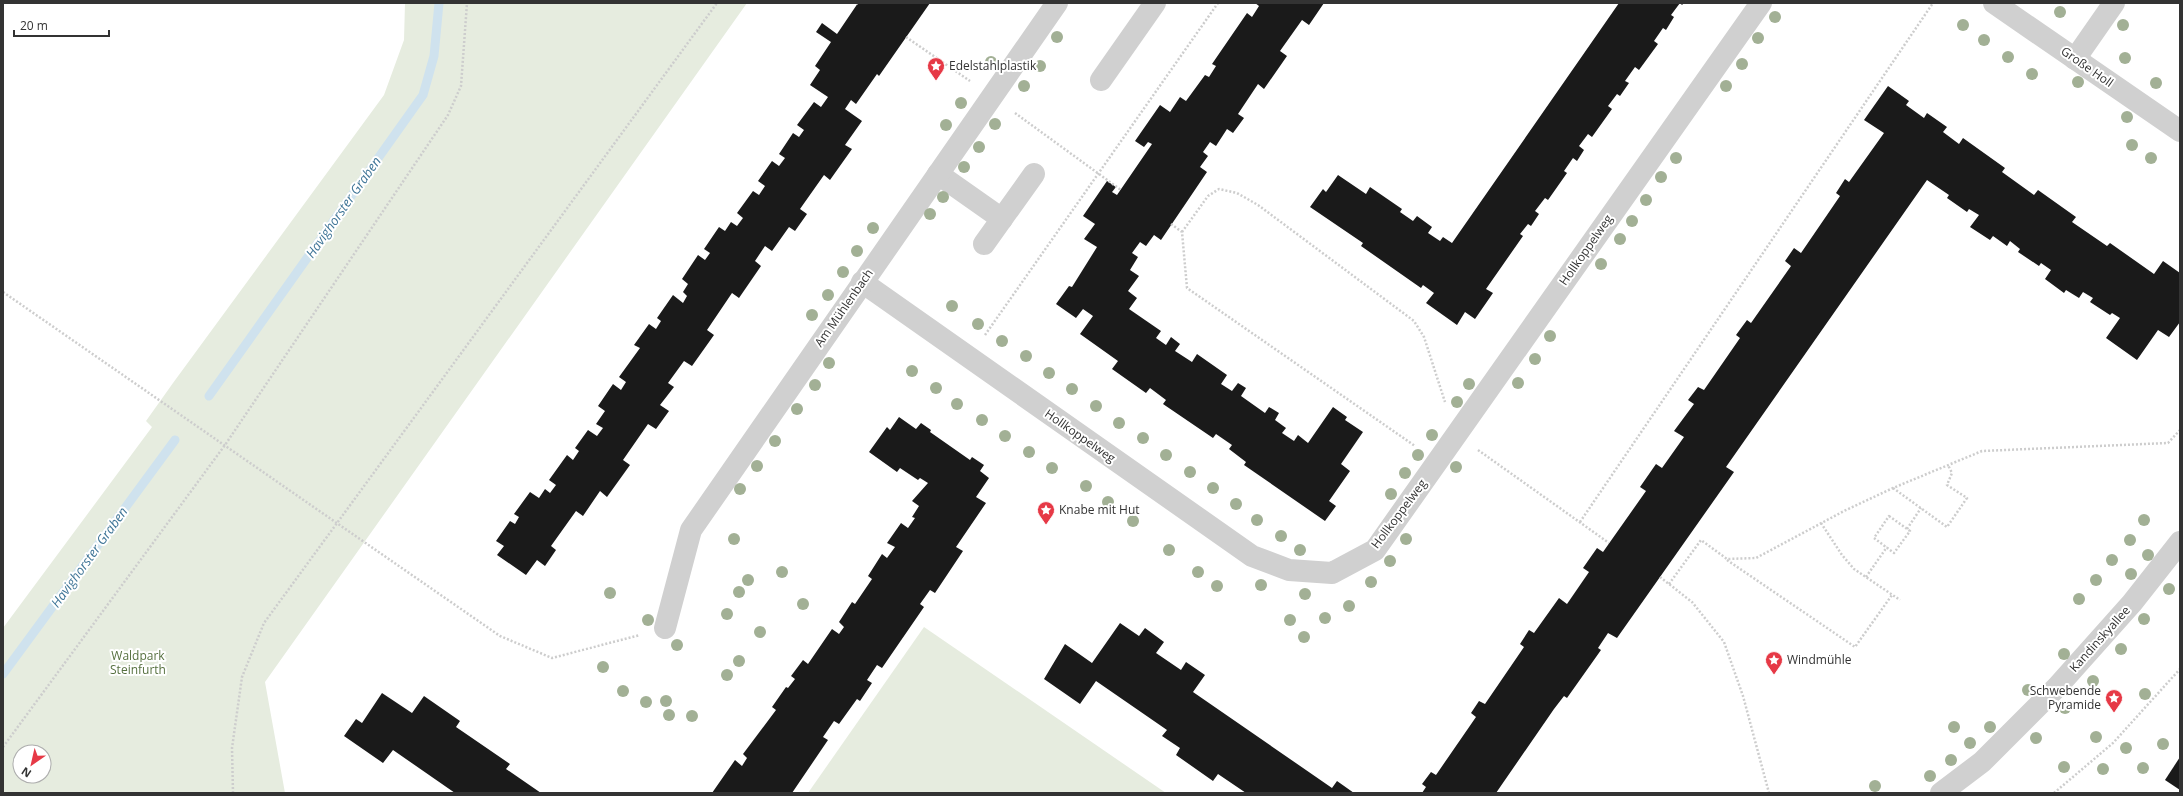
<svg xmlns="http://www.w3.org/2000/svg" width="2183" height="796" font-family="'Open Sans',sans-serif">
  <rect width="100%" height="100%" fill="#fff"/>
  <g fill="#e6ecdf" fill-rule="evenodd">
    <path d="M405,3H747L265,682L285,793H3V628L152,427L146,421L173,383L384,95L404,40ZM20,752H44V776H20Z"/>
    <polygon points="924,627 1166,793 808,793"/>
  </g>
  <g fill="none" stroke-linecap="round" stroke-linejoin="round">
    <g stroke="#cfe2ee" stroke-width="9">
      <polyline points="209,396 423,95 434,56 439,3"/>
      <polyline points="3,674 175,440"/>
    </g>
  </g>
  <g fill="#1a1a1a">
    <polygon points="858,3 930,3 879,76 877,74 856,104 851,100 845,109 862,121 845,145 852,149 830,180 824,175 800,209 807,214 795,231 789,227 772,251 765,246 755,261 761,266 739,298 732,293 707,330 714,335 692,366 684,361 668,383 674,387 660,405 669,411 656,429 648,424 623,460 630,465 607,497 600,491 583,516 576,511 551,546 556,550 545,566 537,560 526,575 497,555 504,546 496,541 510,521 515,524 519,517 514,514 530,492 539,498 545,489 550,493 556,485 549,480 567,455 573,460 579,451 575,448 588,430 597,436 603,428 596,424 605,411 598,406 613,384 621,390 626,382 619,377 640,348 634,345 649,324 656,329 661,321 657,318 673,295 683,303 687,296 683,292 688,284 682,279 698,255 705,260 710,253 704,249 719,227 725,231 731,222 737,226 743,218 737,213 753,191 759,195 765,186 758,181 772,161 779,166 785,158 779,154 793,133 799,137 804,130 797,125 814,102 821,107 828,97 810,85 820,70 815,66 831,42 816,32 822,23 837,34"/>
    <polygon points="1255,3 1324,3 1309,25 1302,20 1280,51 1287,56 1264,89 1258,84 1238,114 1244,118 1233,133 1227,129 1216,146 1210,142 1203,152 1208,156 1200,167 1207,172 1161,240 1154,235 1146,246 1140,242 1132,253 1138,257 1130,270 1139,276 1128,291 1137,298 1129,309 1161,331 1156,338 1166,345 1171,337 1180,344 1175,351 1192,362 1197,354 1227,375 1221,384 1232,391 1238,383 1246,388 1241,396 1265,413 1269,407 1279,413 1275,420 1286,428 1282,433 1294,441 1298,435 1308,443 1333,407 1347,417 1345,420 1363,432 1341,464 1350,471 1329,501 1336,506 1325,521 1244,465 1246,462 1229,449 1232,445 1216,434 1213,438 1163,404 1166,400 1150,388 1146,393 1112,369 1118,361 1080,334 1093,316 1083,309 1076,318 1056,304 1069,286 1072,287 1097,247 1084,239 1095,224 1083,216 1107,181 1116,187 1112,192 1117,195 1152,144 1148,142 1144,147 1135,141 1160,105 1170,112 1180,97 1186,101 1205,75 1209,77 1216,66 1212,64 1247,13 1252,17 1259,6"/>
    <polygon points="1619,3 1684,3 1682,5 1680,3 1671,15 1674,17 1666,30 1663,28 1654,41 1658,44 1639,70 1635,67 1625,81 1629,83 1620,96 1617,94 1608,106 1612,109 1592,137 1588,134 1579,146 1584,150 1577,161 1573,158 1564,171 1567,173 1548,200 1545,198 1535,211 1539,214 1531,226 1528,224 1520,234 1523,236 1486,289 1493,293 1475,319 1465,312 1457,325 1426,303 1434,293 1423,285 1421,288 1361,246 1363,243 1310,207 1323,189 1326,192 1338,175 1366,194 1370,187 1402,209 1400,212 1413,221 1417,216 1432,227 1428,233 1440,241 1443,237 1452,243"/>
    <polygon points="1888,86 1909,101 1906,105 1924,118 1927,113 1947,127 1943,132 1959,144 1963,138 2005,168 2002,172 2034,195 2038,190 2076,217 2072,222 2107,246 2110,243 2154,274 2163,261 2180,273 2180,322 2169,337 2158,330 2137,360 2106,338 2120,318 2112,313 2110,315 2090,302 2093,298 2083,292 2079,298 2066,290 2064,293 2045,279 2051,270 2041,263 2039,266 2018,252 2020,249 2010,241 2007,246 1993,236 1990,240 1970,227 1979,215 1969,209 1967,212 1947,198 1949,195 1927,180 1726,467 1734,472 1660,577 1617,638 1608,633 1598,648 1601,650 1567,698 1564,696 1554,709 1496,793 1422,793 1426,787 1422,784 1431,772 1436,775 1476,717 1471,713 1479,701 1485,704 1524,647 1520,644 1529,630 1534,633 1559,598 1567,604 1589,572 1583,568 1597,548 1603,552 1646,491 1640,487 1656,464 1662,468 1684,437 1674,431 1694,404 1688,400 1698,387 1704,390 1740,338 1736,335 1747,320 1751,323 1791,266 1785,261 1794,248 1801,253 1840,196 1836,193 1845,179 1849,182 1884,133 1864,120"/>
    <polygon points="899,417 916,429 921,423 931,430 930,432 970,460 972,457 984,465 980,471 989,478 976,497 986,503 956,547 963,551 935,593 930,590 920,604 924,607 882,668 877,665 867,680 872,683 860,701 857,699 839,724 834,721 823,737 828,740 792,793 712,793 735,760 742,766 747,758 743,754 776,710 772,707 786,687 788,688 795,679 791,676 803,660 808,664 832,629 839,634 844,627 839,622 852,602 855,604 872,579 868,576 882,554 887,558 895,547 887,543 901,523 908,528 915,518 912,517 919,506 912,501 928,483 920,478 918,480 900,468 897,472 869,452 887,427 890,430"/>
    <polygon points="1120,623 1139,636 1145,628 1164,642 1156,653 1181,670 1186,662 1205,675 1193,692 1332,788 1337,781 1354,793 1246,793 1218,774 1213,781 1176,755 1180,748 1162,736 1167,730 1096,681 1080,704 1044,679 1065,644 1092,663"/>
    <polygon points="382,693 412,713 424,696 460,721 456,727 510,764 506,769 541,793 455,793 393,750 383,763 344,736 356,719 362,723"/>
    <polygon points="2180,757 2180,790 2165,780"/>
  </g>
  <g fill="none" stroke-linecap="round" stroke-linejoin="round">
    <g stroke="#cdcdcd" stroke-width="2.5" stroke-dasharray="2 2" stroke-linecap="butt">
      <polyline points="857,3 858,4"/>
      <polyline points="906,37 970,81"/>
      <polyline points="1015,113 1121,190"/>
      <polyline points="1171,224 1182,232 1187,288 1415,446"/>
      <polyline points="1182,232 1208,196 1219,189 1237,193 1258,205 1414,321 1424,337 1445,402"/>
      <polyline points="3,292 500,636 552,658 640,635"/>
      <polyline points="985,335 1218,3"/>
      <polyline points="1478,450 1609,543"/>
      <polyline points="1893,488 1947,527 1967,498 1947,485 1952,473 1948,465"/>
      <polygon points="1889,516 1910,531 1894,553 1874,538"/>
      <polyline points="1580,522 1933,3"/>
      <polyline points="1821,523 1842,555 1854,569 1900,600"/>
      <polyline points="1907,529 1921,508"/>
      <polyline points="1727,560 1855,647 1892,595"/>
      <polyline points="1660,577 1692,602 1724,642 1743,696 1769,793"/>
      <polyline points="1866,577 1887,547"/>
      <polyline points="1669,584 1701,540 1727,559 1756,558 1844,511 1893,488 1982,451 2168,443 2180,430"/>
      <polyline points="3,747 225,445 448,115 461,86 467,3"/>
      <polyline points="233,793 232,748 242,677 264,623 717,3"/>
      <polyline points="2054,793 2113,743 2180,669"/>
    </g>
    <g stroke="#d0d0d0" stroke-width="22">
      <polyline points="1994,3 2180,131"/>
      <polyline points="2075,59 2114,3"/>
      <polyline points="1101,80 1155,3"/>
      <polyline points="938,174 1002,219"/>
      <polyline points="984,244 1034,174"/>
      <polyline points="862,282 1252,556 1289,570 1332,573 1375,550 1761,3"/>
      <polyline points="665,628 691,530 1057,3"/>
      <polyline points="1941,793 1982,762 2057,687 2132,603 2180,542"/>
    </g>
  </g>
  <g fill="#a2b095">
    <circle cx="2060" cy="12" r="6"/>
    <circle cx="1775" cy="17" r="6"/>
    <circle cx="1963" cy="25" r="6"/>
    <circle cx="2123" cy="25" r="6"/>
    <circle cx="1057" cy="37" r="6"/>
    <circle cx="1758" cy="38" r="6"/>
    <circle cx="1984" cy="40" r="6"/>
    <circle cx="2008" cy="57" r="6"/>
    <circle cx="2125" cy="58" r="6"/>
    <circle cx="991" cy="62" r="6"/>
    <circle cx="1742" cy="64" r="6"/>
    <circle cx="1040" cy="66" r="6"/>
    <circle cx="2032" cy="74" r="6"/>
    <circle cx="2078" cy="82" r="6"/>
    <circle cx="2156" cy="83" r="6"/>
    <circle cx="1024" cy="86" r="6"/>
    <circle cx="1726" cy="86" r="6"/>
    <circle cx="961" cy="103" r="6"/>
    <circle cx="2127" cy="117" r="6"/>
    <circle cx="995" cy="124" r="6"/>
    <circle cx="946" cy="125" r="6"/>
    <circle cx="2132" cy="145" r="6"/>
    <circle cx="979" cy="147" r="6"/>
    <circle cx="1676" cy="158" r="6"/>
    <circle cx="2151" cy="158" r="6"/>
    <circle cx="964" cy="167" r="6"/>
    <circle cx="1661" cy="177" r="6"/>
    <circle cx="943" cy="197" r="6"/>
    <circle cx="1646" cy="200" r="6"/>
    <circle cx="930" cy="214" r="6"/>
    <circle cx="1632" cy="221" r="6"/>
    <circle cx="873" cy="228" r="6"/>
    <circle cx="1620" cy="239" r="6"/>
    <circle cx="857" cy="251" r="6"/>
    <circle cx="1601" cy="264" r="6"/>
    <circle cx="843" cy="272" r="6"/>
    <circle cx="828" cy="295" r="6"/>
    <circle cx="952" cy="306" r="6"/>
    <circle cx="812" cy="315" r="6"/>
    <circle cx="978" cy="324" r="6"/>
    <circle cx="1550" cy="336" r="6"/>
    <circle cx="1002" cy="341" r="6"/>
    <circle cx="1026" cy="356" r="6"/>
    <circle cx="1535" cy="359" r="6"/>
    <circle cx="829" cy="363" r="6"/>
    <circle cx="912" cy="371" r="6"/>
    <circle cx="1049" cy="373" r="6"/>
    <circle cx="1518" cy="383" r="6"/>
    <circle cx="1469" cy="384" r="6"/>
    <circle cx="815" cy="385" r="6"/>
    <circle cx="936" cy="388" r="6"/>
    <circle cx="1072" cy="389" r="6"/>
    <circle cx="1457" cy="402" r="6"/>
    <circle cx="957" cy="404" r="6"/>
    <circle cx="1096" cy="406" r="6"/>
    <circle cx="797" cy="409" r="6"/>
    <circle cx="982" cy="420" r="6"/>
    <circle cx="1119" cy="423" r="6"/>
    <circle cx="1432" cy="435" r="6"/>
    <circle cx="1005" cy="436" r="6"/>
    <circle cx="1143" cy="438" r="6"/>
    <circle cx="775" cy="441" r="6"/>
    <circle cx="1029" cy="452" r="6"/>
    <circle cx="1166" cy="455" r="6"/>
    <circle cx="1418" cy="455" r="6"/>
    <circle cx="757" cy="466" r="6"/>
    <circle cx="1456" cy="467" r="6"/>
    <circle cx="1052" cy="468" r="6"/>
    <circle cx="1190" cy="472" r="6"/>
    <circle cx="1405" cy="473" r="6"/>
    <circle cx="1086" cy="486" r="6"/>
    <circle cx="1213" cy="488" r="6"/>
    <circle cx="740" cy="489" r="6"/>
    <circle cx="1391" cy="494" r="6"/>
    <circle cx="1108" cy="502" r="6"/>
    <circle cx="1236" cy="504" r="6"/>
    <circle cx="1257" cy="520" r="6"/>
    <circle cx="2144" cy="520" r="6"/>
    <circle cx="1133" cy="521" r="6"/>
    <circle cx="1281" cy="536" r="6"/>
    <circle cx="734" cy="539" r="6"/>
    <circle cx="1406" cy="539" r="6"/>
    <circle cx="2130" cy="540" r="6"/>
    <circle cx="1169" cy="550" r="6"/>
    <circle cx="1300" cy="550" r="6"/>
    <circle cx="2148" cy="555" r="6"/>
    <circle cx="2112" cy="560" r="6"/>
    <circle cx="1390" cy="561" r="6"/>
    <circle cx="782" cy="572" r="6"/>
    <circle cx="1198" cy="572" r="6"/>
    <circle cx="2131" cy="574" r="6"/>
    <circle cx="748" cy="580" r="6"/>
    <circle cx="2096" cy="580" r="6"/>
    <circle cx="1371" cy="582" r="6"/>
    <circle cx="1261" cy="585" r="6"/>
    <circle cx="1217" cy="586" r="6"/>
    <circle cx="2169" cy="589" r="6"/>
    <circle cx="739" cy="592" r="6"/>
    <circle cx="610" cy="593" r="6"/>
    <circle cx="1305" cy="594" r="6"/>
    <circle cx="2079" cy="599" r="6"/>
    <circle cx="803" cy="604" r="6"/>
    <circle cx="1349" cy="606" r="6"/>
    <circle cx="727" cy="614" r="6"/>
    <circle cx="1325" cy="618" r="6"/>
    <circle cx="2144" cy="619" r="6"/>
    <circle cx="648" cy="620" r="6"/>
    <circle cx="1290" cy="620" r="6"/>
    <circle cx="760" cy="632" r="6"/>
    <circle cx="1304" cy="637" r="6"/>
    <circle cx="677" cy="645" r="6"/>
    <circle cx="2121" cy="649" r="6"/>
    <circle cx="2064" cy="654" r="6"/>
    <circle cx="739" cy="661" r="6"/>
    <circle cx="603" cy="667" r="6"/>
    <circle cx="727" cy="675" r="6"/>
    <circle cx="2093" cy="681" r="6"/>
    <circle cx="2028" cy="690" r="6"/>
    <circle cx="623" cy="691" r="6"/>
    <circle cx="2145" cy="694" r="6"/>
    <circle cx="666" cy="701" r="6"/>
    <circle cx="646" cy="702" r="6"/>
    <circle cx="2065" cy="708" r="6"/>
    <circle cx="669" cy="715" r="6"/>
    <circle cx="692" cy="716" r="6"/>
    <circle cx="1954" cy="727" r="6"/>
    <circle cx="1990" cy="727" r="6"/>
    <circle cx="2096" cy="737" r="6"/>
    <circle cx="2036" cy="738" r="6"/>
    <circle cx="1970" cy="743" r="6"/>
    <circle cx="2163" cy="744" r="6"/>
    <circle cx="2126" cy="748" r="6"/>
    <circle cx="1951" cy="760" r="6"/>
    <circle cx="2064" cy="767" r="6"/>
    <circle cx="2143" cy="768" r="6"/>
    <circle cx="2103" cy="769" r="6"/>
    <circle cx="1930" cy="776" r="6"/>
    <circle cx="1875" cy="786" r="6"/>
  </g>
  <defs>
    <g id="sight-pin" transform="scale(0.9)"><path d="M0 17L-7.5 6A9.5 9.5 0 1 1 7.5 6Z" fill="#e63946" stroke="#fff"/><path d="M0-6L1.8-2.2L6-1.7L2.9 1.2L3.7 5.4L0 3.3L-3.7 5.4L-2.9 1.2L-6-1.7L-1.8-2.2Z" fill="#fff"/></g>
  </defs>
  <g fill-rule="evenodd">
    <use href="#sight-pin" x="936" y="66"/>
    <use href="#sight-pin" x="1046" y="510"/>
    <use href="#sight-pin" x="1774" y="660"/>
    <use href="#sight-pin" x="2114" y="698"/>
  </g>
  <g text-anchor="middle" stroke-width="4" stroke-linejoin="round" paint-order="stroke">
    <g font-size="12" fill="#333" stroke="#fff" text-anchor="start">
      <text x="949" y="70">Edelstahlplastik</text>
      <text x="1059" y="514">Knabe mit Hut</text>
      <text x="1787" y="664">Windmühle</text>
      <text x="2101" y="695" text-anchor="end">Schwebende<tspan x="2101" dy="14">Pyramide</tspan></text>
    </g>
    <g font-size="12" fill="#333" stroke="#fff">
      <text transform="translate(2087 67) rotate(35)" y="4">Große Holl</text>
      <text transform="translate(1586 250) rotate(-55)" y="4">Hollkoppelweg</text>
      <text transform="translate(844 308) rotate(-55)" y="4">Am Mühlenbach</text>
      <text transform="translate(1080 436) rotate(35)" y="4">Hollkoppelweg</text>
      <text transform="translate(1399 514) rotate(-53)" y="4">Hollkoppelweg</text>
      <text transform="translate(2100 639) rotate(-48)" y="4">Kandinskyallee</text>
    </g>
    <g font-size="12" fill="#56703f" stroke="#fff">
      <text x="138" y="660">Waldpark<tspan x="138" dy="14">Steinfurth</tspan></text>
    </g>
    <g font-size="13" font-style="italic" fill="#3f7597" stroke="#fff">
      <text transform="translate(343 207) rotate(-55)" y="5">Havighorster Graben</text>
      <text transform="translate(89 557) rotate(-54)" y="5">Havighorster Graben</text>
    </g>
  </g>
  <rect width="2183" height="796" fill="none" stroke="#333333" stroke-width="8"/>
  <g transform="translate(32 764) rotate(214)"><circle r="19" fill="#ffffff" stroke="#adadad"/>
  <path d="M0-3L7 15L0 10L-7 15Z" fill="#e63946"/>
  <text y="-6" font-size="11" font-weight="bold" text-anchor="middle" fill="#333333">N</text>
  </g>
  <path d="M14 30v6h95v-6" fill="none" stroke="#333333" stroke-width="2"/>
  <text x="20" y="30" font-size="12" fill="#333333" stroke="#ffffff" stroke-width="3" paint-order="stroke">20 m</text>
</svg>
